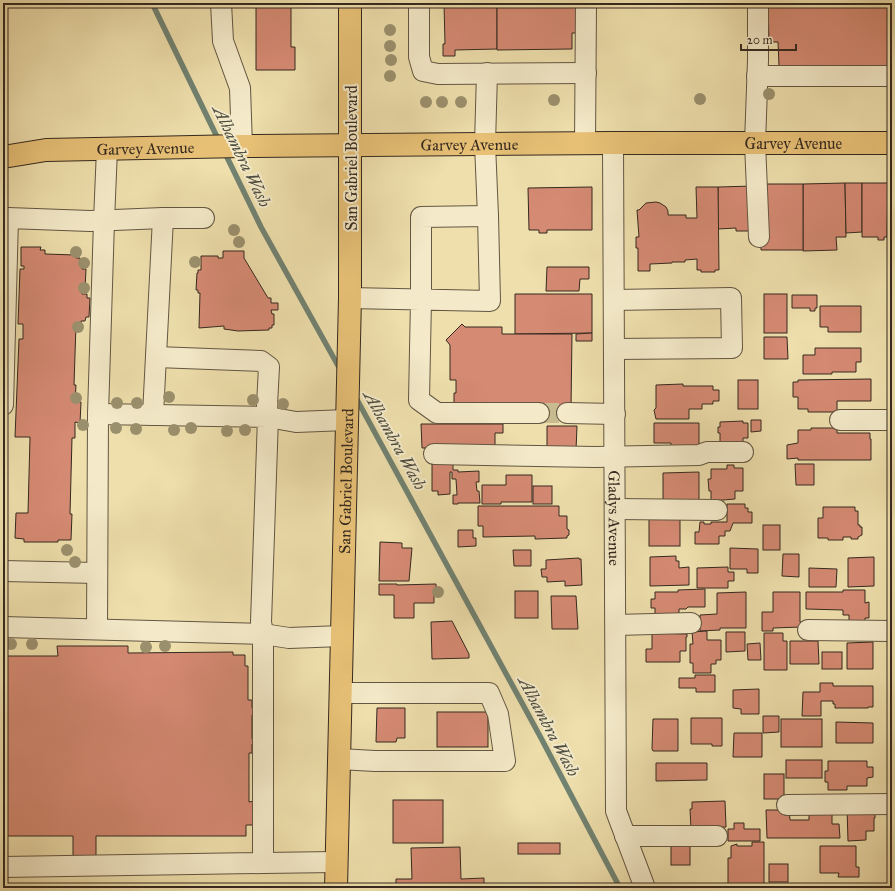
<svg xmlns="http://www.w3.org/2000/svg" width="895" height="891" font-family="'IM FELL Great Primer',serif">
  <rect width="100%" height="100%" fill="#eedfac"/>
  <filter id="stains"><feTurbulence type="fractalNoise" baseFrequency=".005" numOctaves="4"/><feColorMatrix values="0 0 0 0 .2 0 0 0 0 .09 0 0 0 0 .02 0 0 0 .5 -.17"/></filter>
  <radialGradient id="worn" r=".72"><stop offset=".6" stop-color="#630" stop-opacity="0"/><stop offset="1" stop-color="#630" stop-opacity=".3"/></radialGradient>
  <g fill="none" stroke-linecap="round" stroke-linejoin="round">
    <g stroke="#718271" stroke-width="5.5">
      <polyline points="152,3 219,141"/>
      <polyline points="224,151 261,227 341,371"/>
      <polyline points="355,396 541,738 620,888"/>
    </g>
  </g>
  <g fill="#d58a73" stroke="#35291f">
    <polygon points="444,3 497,3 497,49 455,50 455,56 443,56 443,44 445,44"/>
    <polygon points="497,3 581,3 581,33 572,33 572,49 497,50"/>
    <polygon points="768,3 892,3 892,66 779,66 778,42 769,42"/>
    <polygon points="291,5 291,47 295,47 295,70 256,70 256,6"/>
    <polygon points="845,183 846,237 836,237 837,250 803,251 803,184"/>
    <polygon points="845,183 862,183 862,232 846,233"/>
    <polygon points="862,183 888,183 887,237 884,237 884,240 878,240 878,237 862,237"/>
    <polygon points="760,184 803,184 803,250 761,250"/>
    <polygon points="753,186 754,231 736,231 736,228 718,229 718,187"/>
    <polygon points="592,187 592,230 547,230 547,233 539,233 539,230 529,230 528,188"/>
    <polygon points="696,187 718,187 719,270 715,270 715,272 701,272 701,270 697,270 697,259 685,260 685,262 672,262 672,263 650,264 650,271 638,271 638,248 636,248 636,237 639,237 637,210 639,210 646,203 656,202 660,203 666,207 668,211 668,215 686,215 686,218 697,218"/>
    <polygon points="21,247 41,247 40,250 45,250 45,254 76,255 76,258 80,258 80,262 82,262 82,269 86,269 85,289 82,289 82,294 87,294 87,298 90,298 89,317 86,317 85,321 81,321 81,325 76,324 74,385 76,385 75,402 81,402 80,423 75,422 75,438 72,438 70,514 72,514 71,540 58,540 58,542 24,542 24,539 15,538 16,513 28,513 30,437 15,437 19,339 23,339 23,324 18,324 20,269 24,269 24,266 21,266"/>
    <polygon points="223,251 244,251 244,258 268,298 271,298 271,303 278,303 278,310 271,310 272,314 274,314 274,325 272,325 272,328 269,328 269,330 238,331 224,329 224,326 199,328 200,293 198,293 198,290 196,290 197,273 198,273 198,270 201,270 201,256 218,256 218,258 223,258"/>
    <polygon points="547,267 589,267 589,279 580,279 579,291 546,291"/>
    <polygon points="515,294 592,294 592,333 515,334"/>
    <rect x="764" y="294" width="23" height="39"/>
    <polygon points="792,295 817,295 817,308 815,308 815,311 810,311 810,308 792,308"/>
    <polygon points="820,306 861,306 861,332 828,332 828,327 820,327"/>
    <polygon points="462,324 465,327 502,327 502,334 572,334 571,408 565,420 542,420 454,411 454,393 456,393 456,380 450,380 450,345 446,340"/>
    <polygon points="592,333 592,341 576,341 576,334"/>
    <polygon points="764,337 787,337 788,359 764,359"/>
    <polygon points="815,348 861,348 861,362 856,362 856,372 832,372 832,374 803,374 803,355 815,355"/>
    <polygon points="871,379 871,401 837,401 837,412 808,412 808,409 798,409 798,397 793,397 793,382 798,382 798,380"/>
    <rect x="738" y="380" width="20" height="29"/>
    <polygon points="683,384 683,386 713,386 713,390 719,390 719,401 713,401 713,404 702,404 702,409 689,409 689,419 656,419 654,410 656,408 656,385"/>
    <polygon points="751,420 761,420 761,431 751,432"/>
    <polygon points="743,421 743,423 748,423 748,438 743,438 743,442 720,442 720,433 718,433 718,427 720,427 720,422"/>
    <polygon points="654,423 699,423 699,449 671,451 671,443 654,443"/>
    <polygon points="421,424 503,424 503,433 495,433 495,447 422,448"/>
    <polygon points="547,426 577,426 576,450 547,449"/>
    <polygon points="811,428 837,428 837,433 870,433 870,439 871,439 871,460 798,460 798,458 787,459 787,445 798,443 798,430 811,430"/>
    <polygon points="453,463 453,470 458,470 458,472 479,471 479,482 476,482 477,491 479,491 480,503 458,503 458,504 453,504 453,495 457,495 456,479 452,479 452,472 450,472 450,494 438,495 438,491 432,491 432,464"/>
    <polygon points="795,464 814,464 814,485 796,485"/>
    <polygon points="727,465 734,465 734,468 743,468 743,491 735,491 735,499 711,501 711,491 709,491 708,479 711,479 711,469 727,469"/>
    <polygon points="699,472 699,502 663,502 663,473"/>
    <polygon points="506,475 532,475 532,502 501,502 501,504 482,504 482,485 506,485"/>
    <rect x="533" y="486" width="19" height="18"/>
    <polygon points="727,504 745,504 745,508 748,508 748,512 752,512 752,523 733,523 730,531 725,531 725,536 719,536 719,544 695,544 695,532 699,532 700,522 704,522 704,524 711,524 711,522 727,522"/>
    <polygon points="478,506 559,506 559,516 567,516 567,529 569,530 569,535 567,536 567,538 535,539 535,536 483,537 483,526 478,526"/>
    <polygon points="823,507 855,507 855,511 858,511 858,525 860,525 860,527 862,527 862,535 858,537 858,539 851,539 851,537 843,537 843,540 828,540 828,538 818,538 818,518 823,518"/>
    <rect x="649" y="518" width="31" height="28"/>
    <rect x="763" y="525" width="17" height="25"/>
    <polygon points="458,530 473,530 473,538 476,538 476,546 458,547"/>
    <polygon points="380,542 402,543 402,548 412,548 409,581 379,581"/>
    <polygon points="730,548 758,549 758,573 747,573 747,569 730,569"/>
    <polygon points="513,550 531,550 531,566 514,566"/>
    <polygon points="783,554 799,554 799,577 782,576"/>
    <polygon points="676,556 676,561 679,561 679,568 689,567 689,585 650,586 650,557"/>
    <polygon points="874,557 874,586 848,587 848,558"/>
    <polygon points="579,558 579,559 581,559 582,585 565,586 565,581 547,582 547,577 542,577 541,569 546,569 546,560"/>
    <polygon points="728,567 728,572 734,572 734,581 728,581 728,588 697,588 697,568"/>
    <polygon points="809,568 837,569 836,587 809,587"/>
    <polygon points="379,584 397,584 397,585 436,584 436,595 434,595 434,603 414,603 414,618 394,618 394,595 379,595"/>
    <polygon points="705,589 705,607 688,607 686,609 679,609 679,615 655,615 655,608 651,608 651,599 655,599 655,592 678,592 678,590"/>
    <polygon points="843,590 865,590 865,603 869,602 869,618 865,618 865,623 849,623 849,615 843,615 843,610 806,609 806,592 843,592"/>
    <rect x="515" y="591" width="23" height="27"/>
    <polygon points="746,592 746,628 720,628 720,630 700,631 700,615 717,614 717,593"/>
    <polygon points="773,592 800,592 800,622 801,622 801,627 773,628 773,631 762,631 762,612 773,612"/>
    <polygon points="551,596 576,596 578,629 552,629"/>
    <polygon points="452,621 469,654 469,658 432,659 431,622"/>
    <polygon points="707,631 707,640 721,640 721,660 716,660 716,664 711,664 711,673 693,673 693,663 690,663 690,644 693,644 692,632"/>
    <polygon points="726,632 745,632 745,651 726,652"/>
    <polygon points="652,633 687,634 687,637 686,637 686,651 680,651 680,662 646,662 646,649 652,649"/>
    <polygon points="764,633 783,633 783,641 787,641 787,670 764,670"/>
    <polygon points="790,641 818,641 819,664 790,664"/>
    <polygon points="873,642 873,669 847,669 847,643"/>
    <polygon points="760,643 761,660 748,660 747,644"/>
    <polygon points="57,646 128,646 128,653 233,652 233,655 245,655 245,666 248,666 248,700 252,700 252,708 253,708 253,715 252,715 252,739 254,739 254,744 252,744 252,753 249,753 249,802 254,801 254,825 246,825 246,836 96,836 96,859 73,859 73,836 3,836 3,656 58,656"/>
    <rect x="822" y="652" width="20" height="17"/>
    <polygon points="695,675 715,675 715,692 696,692 696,688 679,688 679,678 695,678"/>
    <polygon points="820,683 833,683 833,686 873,686 873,707 868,707 868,708 835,708 835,704 833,704 833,701 821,701 821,716 802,716 803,692 820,692"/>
    <polygon points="759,689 759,714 741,714 741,709 733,708 733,690"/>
    <polygon points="377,708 405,708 405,738 397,738 396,742 376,742"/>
    <rect x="437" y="712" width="51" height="35"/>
    <polygon points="763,716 779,716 779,732 763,733"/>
    <polygon points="691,718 722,718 722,746 712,746 712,744 691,744"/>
    <polygon points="653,719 678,719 678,751 653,751 652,749"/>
    <rect x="781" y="719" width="41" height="28"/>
    <polygon points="836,722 873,723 873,743 836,743"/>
    <polygon points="734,733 762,733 762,757 733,757"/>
    <rect x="786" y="760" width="36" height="18"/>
    <polygon points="828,761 867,761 867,767 873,767 873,777 867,778 867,786 847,786 847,790 828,790 828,782 825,782 825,771 828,771"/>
    <polygon points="656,763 707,763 707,780 656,781"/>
    <rect x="764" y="774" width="20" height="25"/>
    <rect x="393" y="800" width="50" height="43"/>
    <polygon points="725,801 726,827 691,829 690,809 692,809 692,802"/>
    <polygon points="847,808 875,813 875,818 874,818 874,831 866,831 866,840 848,841"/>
    <polygon points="766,810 789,810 790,820 809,820 809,810 832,810 832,824 839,824 840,838 767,838"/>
    <polygon points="734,823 744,823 744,829 760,829 760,841 728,841 728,829 734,829"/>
    <polygon points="752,842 764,842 764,884 728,884 728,858 731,858 731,846 737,844 737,846 752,846"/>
    <rect x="518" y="843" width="42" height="11"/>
    <rect x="671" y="846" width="19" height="19"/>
    <polygon points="820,846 856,846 856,867 859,867 859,877 838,877 839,873 820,873"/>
    <polygon points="460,847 461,879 484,878 484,888 396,888 396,879 412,879 411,848"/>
    <rect x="769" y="864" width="19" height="18"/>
    <polygon points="285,886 285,888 179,888 179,887"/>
  </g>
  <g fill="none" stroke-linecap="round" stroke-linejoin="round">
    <polyline stroke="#c9bb90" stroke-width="20" stroke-dasharray="20 10" stroke-linecap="butt" points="539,413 567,413"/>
    <g stroke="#635642" stroke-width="22">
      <g id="minor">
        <polyline points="221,3 223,41 240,88 242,146"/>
        <polyline points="419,3 419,57 423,71 438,74 586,73"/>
        <polyline points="758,3 758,60 755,143 759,237"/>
        <polyline points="487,73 485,144 488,216"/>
        <polyline points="757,76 892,76"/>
        <path id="s1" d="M613,143L616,811L645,888"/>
        <polyline points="585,144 586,3"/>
        <polyline points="350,298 490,301 488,216 421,217 421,299 419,400 437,413 539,413"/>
        <polyline points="614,300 731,298 732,348 614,349"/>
        <polyline points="156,357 261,361 269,367 267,405 268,417 296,422 347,420"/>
        <polyline points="3,405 8,218 90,221 163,218 204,218"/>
        <polyline points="567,413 615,414"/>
        <polyline points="98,414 104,221 107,149"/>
        <polyline points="153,415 163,218"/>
        <polyline points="840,420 892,420"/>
        <polyline points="434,454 595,457 699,455 707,452 743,452"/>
        <polyline points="616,509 717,510"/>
        <polyline points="3,571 97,573"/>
        <polyline points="616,625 691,623"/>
        <polyline points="3,627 263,634 289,638 342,636"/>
        <polyline points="808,630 892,631"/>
        <polyline points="339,759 375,761 505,761 498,714 489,693 340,693"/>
        <polyline points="787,805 892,804"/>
        <polyline points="625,836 717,836"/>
        <polyline points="263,863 336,862"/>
        <polyline points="3,867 263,863 263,634 261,622 268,417 98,414 97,629"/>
      </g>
    </g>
    <g stroke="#35291f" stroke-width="24">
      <g id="major">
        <path id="s2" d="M3,157L46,150L242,146L613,143H892"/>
        <path id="s3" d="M336,888L350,298V3"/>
      </g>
    </g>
    <use href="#minor" stroke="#f4eac9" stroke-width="20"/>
    <use href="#major" stroke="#e7c076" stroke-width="22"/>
  </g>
  <g fill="#9b906d">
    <circle cx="390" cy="30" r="6"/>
    <circle cx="390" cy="46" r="6"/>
    <circle cx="391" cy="60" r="6"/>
    <circle cx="390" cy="76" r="6"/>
    <circle cx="769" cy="94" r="6"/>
    <circle cx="700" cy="99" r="6"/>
    <circle cx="554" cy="100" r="6"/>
    <circle cx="426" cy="102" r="6"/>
    <circle cx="442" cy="102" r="6"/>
    <circle cx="461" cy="102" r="6"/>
    <circle cx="234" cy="230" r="6"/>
    <circle cx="239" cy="242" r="6"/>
    <circle cx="76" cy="252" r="6"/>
    <circle cx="195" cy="262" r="6"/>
    <circle cx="84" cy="263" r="6"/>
    <circle cx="84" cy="288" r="6"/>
    <circle cx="78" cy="327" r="6"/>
    <circle cx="169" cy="397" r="6"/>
    <circle cx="76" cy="398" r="6"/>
    <circle cx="253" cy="400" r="6"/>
    <circle cx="117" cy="403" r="6"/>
    <circle cx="137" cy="403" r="6"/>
    <circle cx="283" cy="404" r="6"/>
    <circle cx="83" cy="425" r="6"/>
    <circle cx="116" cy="428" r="6"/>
    <circle cx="191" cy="428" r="6"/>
    <circle cx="136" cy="429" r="6"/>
    <circle cx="174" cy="430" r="6"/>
    <circle cx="245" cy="430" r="6"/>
    <circle cx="227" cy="431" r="6"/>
    <circle cx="67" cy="550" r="6"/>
    <circle cx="75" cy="562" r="6"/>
    <circle cx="438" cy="592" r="6"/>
    <circle cx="11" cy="644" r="6"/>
    <circle cx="32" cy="644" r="6"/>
    <circle cx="165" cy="646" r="6"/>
    <circle cx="146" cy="647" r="6"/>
  </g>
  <g text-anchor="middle" stroke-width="4" stroke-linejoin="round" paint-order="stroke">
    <g font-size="16" fill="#35291f" stroke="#f4eac9">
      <text dy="6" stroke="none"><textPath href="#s2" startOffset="791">Garvey Avenue</textPath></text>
      <text dy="6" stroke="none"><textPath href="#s2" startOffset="467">Garvey Avenue</textPath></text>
      <text dy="6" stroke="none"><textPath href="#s2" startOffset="143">Garvey Avenue</textPath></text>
      <text transform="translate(351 158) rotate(-90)" y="6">San Gabriel Boulevard</text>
      <text dy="6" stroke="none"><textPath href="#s3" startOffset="407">San Gabriel Boulevard</textPath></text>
      <text dy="6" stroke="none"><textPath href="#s1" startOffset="375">Gladys Avenue</textPath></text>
    </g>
    <g font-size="17" font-style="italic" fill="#4e4e41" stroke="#f4eac9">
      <text transform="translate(242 156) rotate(64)" y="6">Alhambra Wash</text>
      <text transform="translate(395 440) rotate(61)" y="6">Alhambra Wash</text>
      <text transform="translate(549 726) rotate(62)" y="6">Alhambra Wash</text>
    </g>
  </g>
  <rect width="895" height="891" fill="none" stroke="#eedfac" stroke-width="16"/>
  <rect x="4" y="4" width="887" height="883" fill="none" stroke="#35291f" stroke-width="2"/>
  <rect x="8" y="8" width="879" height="875" fill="none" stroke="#35291f"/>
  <path d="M741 44v6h55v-6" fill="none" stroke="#35291f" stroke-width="2"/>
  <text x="747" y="44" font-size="12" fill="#35291f" stroke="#f4eac9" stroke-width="3" paint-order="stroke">20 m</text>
  <rect width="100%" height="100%" filter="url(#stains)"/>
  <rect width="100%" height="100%" fill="url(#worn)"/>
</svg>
